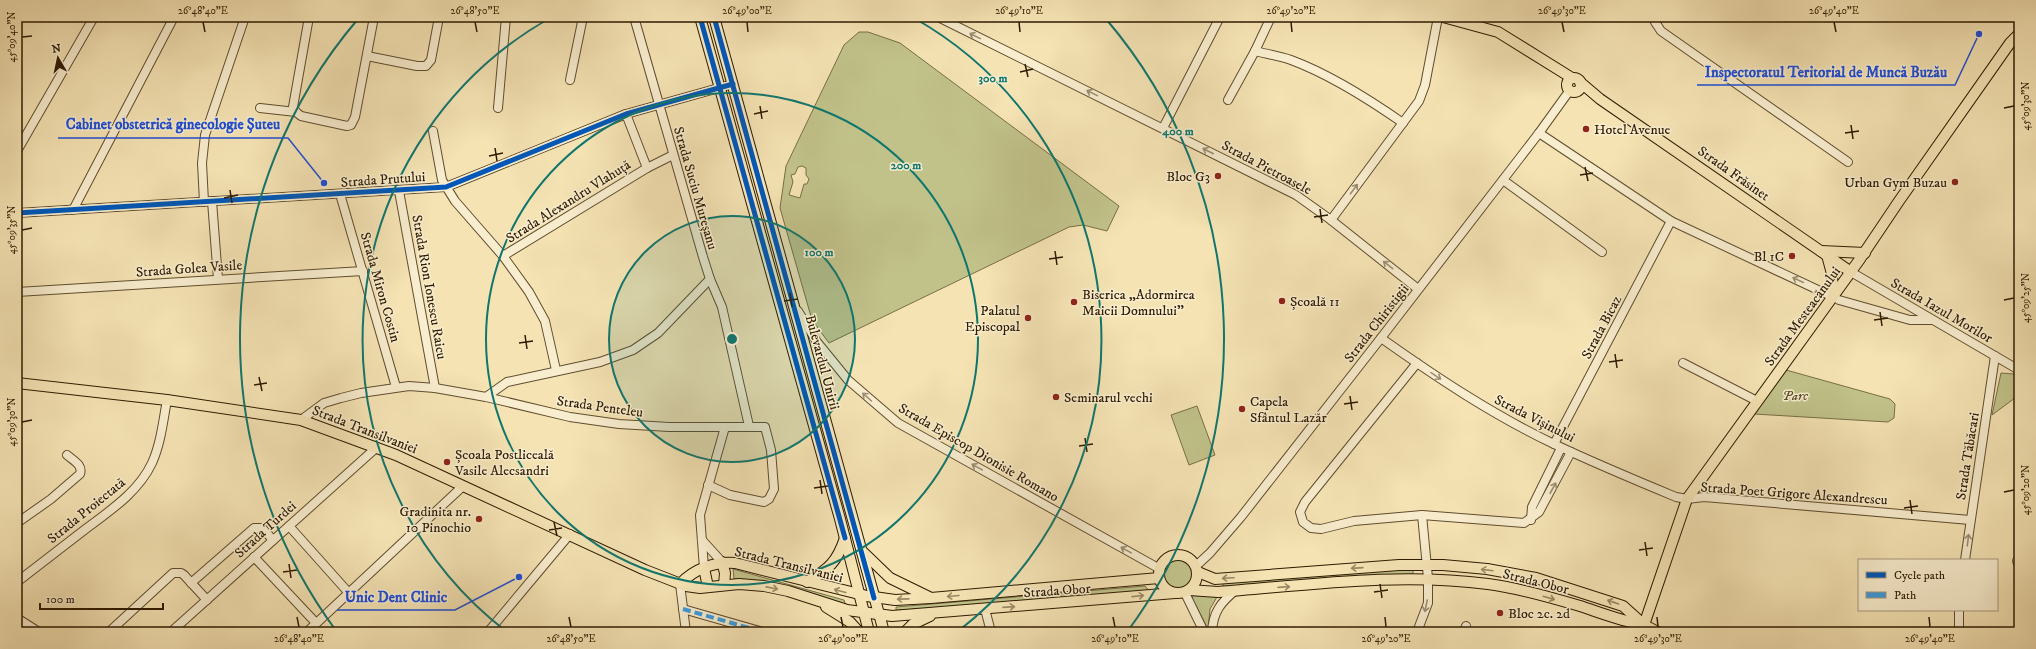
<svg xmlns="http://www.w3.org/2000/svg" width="2036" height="649" font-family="'IM FELL DW Pica',serif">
  <rect width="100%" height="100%" fill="#f5e3b4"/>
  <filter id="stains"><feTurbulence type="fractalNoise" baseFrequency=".005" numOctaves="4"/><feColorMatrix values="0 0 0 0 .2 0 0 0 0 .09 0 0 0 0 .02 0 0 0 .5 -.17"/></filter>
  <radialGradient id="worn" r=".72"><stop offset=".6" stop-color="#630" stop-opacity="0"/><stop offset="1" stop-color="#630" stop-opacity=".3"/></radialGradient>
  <g fill="#c1c28a" stroke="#786e46" fill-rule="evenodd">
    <path d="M859,32H868L900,43L1119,206L1107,231L1083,225L1069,227L829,343L812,320L780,208L786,166L844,45ZM802,166L806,168V175L809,179L807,184H804L800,198L789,195L793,182L791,175L795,174L798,167Z"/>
    <polygon points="1786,370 1890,399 1895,404 1894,418 1888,422 1754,414"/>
    <polygon points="2001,373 2014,374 2019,377 2019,395 1992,415"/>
    <polygon points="1197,406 1215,455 1189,465 1171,415"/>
    <circle cx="1179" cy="574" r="16"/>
    <polygon points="1413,566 1413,576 1223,589 1223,580"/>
    <polygon points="733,569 844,600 846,606 777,586 734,579"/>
    <polygon points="1145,586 1150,592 944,608 896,610 896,607"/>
    <polygon points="1194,595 1217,597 1210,609 1208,629 1192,598"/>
  </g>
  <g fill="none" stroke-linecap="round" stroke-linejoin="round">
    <g stroke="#604d2e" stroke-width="10">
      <g id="minor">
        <polyline points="309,17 293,107 296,112 301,116 347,126 351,125 355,117 374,17"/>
        <polyline points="634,17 703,257 710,279 722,307 749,426"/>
        <polyline points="938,17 1296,195 1331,220 1418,289"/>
        <polyline points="1654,17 1655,22 1661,31 1848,162"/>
        <path d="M1255,51C1267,54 1280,56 1291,60C1329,74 1370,100 1403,123"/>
        <polyline points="367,56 417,66 426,66 431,60 439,17"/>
        <polyline points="570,80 583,17"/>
        <polyline points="1228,100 1255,51 1271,17"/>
        <polyline points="260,108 296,112"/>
        <polyline points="498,108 506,17"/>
        <polyline points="626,114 647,168"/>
        <polyline points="1163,128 1220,17"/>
        <polyline points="433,131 442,180 455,201 503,256 529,292 545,321 556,370"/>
        <polyline points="1539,133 1671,221 1833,297"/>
        <polyline points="17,151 94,17"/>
        <polyline points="1503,180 1602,252"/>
        <polyline points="399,191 435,388"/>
        <polyline points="340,194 396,387"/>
        <polyline points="212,201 218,279"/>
        <polyline points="204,202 202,163 205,135 245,17"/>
        <polyline points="73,210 174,17"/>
        <polyline points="17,213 446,187 626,114 733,84"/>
        <polyline points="1331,220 1419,101 1425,85 1438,17"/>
        <polyline points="503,256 647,168 673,155"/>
        <polyline points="1851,272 2019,370"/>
        <polyline points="17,292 363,271"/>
        <polyline points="1839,300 1910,320 1932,320"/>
        <polyline points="798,311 817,342 848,380 898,423 1160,569"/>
        <path d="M1381,338C1436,377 1493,415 1554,444C1594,463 1635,480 1676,497L1687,499L1704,497L1970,520"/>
        <polyline points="1417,363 1305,502 1300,512 1303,522 1311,528 1321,529 1354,521 1422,515 1524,523 1539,512 1571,452"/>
        <polyline points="1683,363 1757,401"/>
        <polyline points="486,397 507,382 600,362 633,350 658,333 710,279"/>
        <polyline points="301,420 324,403 341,398 361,393 409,386 435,388 486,397 570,417 619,424 669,427 765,427 771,450 774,489 769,499 764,502 730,495 708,485"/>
        <polyline points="1554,444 1671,221"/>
        <polyline points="1531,520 1532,507 1561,448"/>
        <path d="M17,523L51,499L80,474C83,465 74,461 67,455"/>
        <polyline points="289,526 348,592"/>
        <polyline points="702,540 722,562"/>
        <polyline points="254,557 316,623"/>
        <polyline points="1965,560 1995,356"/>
        <polyline points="2017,561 2019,565"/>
        <polyline points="1196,566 1210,553 1241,517 1381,338 1539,133 1570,90"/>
        <polyline points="704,568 700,515 725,427"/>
        <path d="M17,582C39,565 61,548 83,531C108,512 138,493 152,463C161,443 163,421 167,400"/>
        <polyline points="191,583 254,528 262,528 273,540"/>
        <polyline points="680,584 686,632"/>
        <polyline points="1185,593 1204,632"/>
        <polyline points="683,609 763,632"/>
        <polyline points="985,609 991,632"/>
        <polyline points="17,618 39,632"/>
        <polyline points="109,632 173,573 181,573 184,575 207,600"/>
        <polyline points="171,632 377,447"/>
        <polyline points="307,632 463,486"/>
        <polyline points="488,632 570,534"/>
        <path d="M1212,632C1213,612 1221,602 1236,590"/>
        <polyline points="1417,632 1428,603 1428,578 1422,515"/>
        <polyline points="1464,632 1466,626"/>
        <polyline points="1959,632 1959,610"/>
      </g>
    </g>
    <g stroke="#2e1b01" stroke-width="12">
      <g id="major">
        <polyline points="700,17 840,519 869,632"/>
        <polyline points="714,17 884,632"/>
        <polyline points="1443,17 1498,32 1572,78"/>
        <circle cx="1574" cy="85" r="7"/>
        <polyline points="1580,82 1600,99 1851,272"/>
        <polyline points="1821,251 1865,253"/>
        <polyline points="1827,255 1832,274 1833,297"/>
        <polyline points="17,383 167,400 301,420 396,455 645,570 686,586 700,588 739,584 764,586 788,591 847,610 892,616 1175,593"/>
        <polyline points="863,552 890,578 929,597"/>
        <circle cx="1178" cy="574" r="19"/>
        <polyline points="722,562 725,573 724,585"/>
        <polyline points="704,568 708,587"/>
        <polyline points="1198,572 1215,579 1399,565 1443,565 1487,569 1536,578 1623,606 1644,625 1658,632"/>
        <path d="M807,582C829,569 837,562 845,538"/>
        <path d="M680,584C694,569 715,561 735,563L867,596L895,600L931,598L1159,578"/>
        <path d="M1189,590L1218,592C1308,585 1399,572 1488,584C1519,588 1550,597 1580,606C1601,613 1621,621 1644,625"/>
        <polyline points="826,607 850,622 859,632"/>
        <polyline points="1644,625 1687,499 1860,259 1899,201 2010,43 2019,34"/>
        <polyline points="905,632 913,624 930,616"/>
      </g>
    </g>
    <use href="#minor" stroke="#f8edce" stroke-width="8"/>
    <use href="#major" stroke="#f5e3b4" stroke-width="10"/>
    <polyline stroke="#3d9bdd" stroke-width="4" stroke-dasharray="8 4" stroke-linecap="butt" points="683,609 763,632"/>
    <g stroke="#f8edce" stroke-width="8">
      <g id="cycleway">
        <polyline points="700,17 845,538"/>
        <polyline points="714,17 874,598"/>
        <polyline points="17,213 446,187 626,114 733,84"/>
      </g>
    </g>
    <use href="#cycleway" stroke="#0057b8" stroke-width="5"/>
  </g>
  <defs><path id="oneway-shaft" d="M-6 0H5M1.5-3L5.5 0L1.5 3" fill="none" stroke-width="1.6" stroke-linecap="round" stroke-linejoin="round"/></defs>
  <g stroke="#9d8e72">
    <use href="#oneway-shaft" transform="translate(975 36) rotate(-154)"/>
    <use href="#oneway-shaft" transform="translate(1092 93) rotate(-154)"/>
    <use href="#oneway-shaft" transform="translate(1208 151) rotate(-153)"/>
    <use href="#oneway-shaft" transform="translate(1354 189) rotate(-53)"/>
    <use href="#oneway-shaft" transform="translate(1388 265) rotate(-142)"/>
    <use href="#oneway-shaft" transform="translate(1798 280) rotate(-155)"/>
    <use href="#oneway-shaft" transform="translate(1436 376) rotate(34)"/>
    <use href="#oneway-shaft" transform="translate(867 397) rotate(-138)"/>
    <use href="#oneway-shaft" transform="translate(977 467) rotate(-151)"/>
    <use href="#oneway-shaft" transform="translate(1553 488) rotate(-61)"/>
    <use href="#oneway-shaft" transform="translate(1968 540) rotate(-83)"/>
    <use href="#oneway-shaft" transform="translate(1126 550) rotate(-151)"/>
    <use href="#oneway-shaft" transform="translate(1426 606) rotate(102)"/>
  </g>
  <g stroke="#9b8963">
    <use href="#oneway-shaft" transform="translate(1357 568) rotate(176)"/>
    <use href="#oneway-shaft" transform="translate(1487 570) rotate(-173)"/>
    <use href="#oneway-shaft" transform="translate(1228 578) rotate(177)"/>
    <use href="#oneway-shaft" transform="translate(1284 587) rotate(-4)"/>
    <use href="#oneway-shaft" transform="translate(772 588) rotate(11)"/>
    <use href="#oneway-shaft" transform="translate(840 591) rotate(-165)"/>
    <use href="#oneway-shaft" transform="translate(953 596) rotate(175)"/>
    <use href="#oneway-shaft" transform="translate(1138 596) rotate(-6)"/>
    <use href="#oneway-shaft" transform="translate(1549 598) rotate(16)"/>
    <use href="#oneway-shaft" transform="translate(903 599) rotate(179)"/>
    <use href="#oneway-shaft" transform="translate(1613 602) rotate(-161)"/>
    <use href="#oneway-shaft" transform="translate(1009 607) rotate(-4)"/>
  </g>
  <path fill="none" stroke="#2e1b01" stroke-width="1.5" d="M203,22L205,32M475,22L477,32M747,22L748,32M1019,22L1020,32M1291,22L1292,32M1562,22L1564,32M1834,22L1836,32M22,37L32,36M1025,64L1028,77M1020,72L1033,69M760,106L762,119M2004,108L2014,106M754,114L768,111M1851,125L1853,139M1845,133L1859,131M495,148L497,161M489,156L503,153M1585,167L1588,181M1580,175L1593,173M230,190L232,203M224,198L238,195M1320,209L1322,223M1314,217L1328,215M22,230L32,228M1055,251L1057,265M1049,259L1063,257M790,293L792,307M2004,300L2014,298M784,301L798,299M1880,312L1882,326M1874,320L1888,318M525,335L527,349M519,343L533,341M1615,354L1617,368M1609,362L1623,360M259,377L262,391M254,385L267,383M1350,396L1352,410M1344,404L1358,402M22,422L32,420M1085,438L1087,452M1079,446L1093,444M820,480L822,494M814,488L828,486M2004,492L2014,490M1910,500L1912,514M1904,508L1918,506M554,522L557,536M549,530L562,528M1645,542L1647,556M1639,550L1653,548M289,564L291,578M283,572L297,570M1380,584L1382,598M1374,592L1388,590M297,617L299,627M569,617L571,627M841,617L843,627M1113,617L1115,627M1385,617L1386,627M1657,617L1658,627M1929,617L1930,627"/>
  <circle cx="732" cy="339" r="123" fill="#0f766e" fill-opacity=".12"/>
  <g fill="none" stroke="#0f766e" stroke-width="2">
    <circle cx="732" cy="339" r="123"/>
    <circle cx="732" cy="339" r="246"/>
    <path d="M507 632A369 369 0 0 1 550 18M914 18A369 369 0 0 1 957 632"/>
    <path d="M337 632A492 492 0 0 1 358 19M1106 19A492 492 0 0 1 1127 632"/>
  </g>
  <g fill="#8f2418" stroke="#f8edce" stroke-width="1.5">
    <circle cx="1586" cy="129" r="4"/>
    <circle cx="1218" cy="176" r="4"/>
    <circle cx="1955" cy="182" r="4"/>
    <circle cx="1792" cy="256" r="4"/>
    <circle cx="1282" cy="301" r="4"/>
    <circle cx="1074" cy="302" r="4"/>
    <circle cx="1028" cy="318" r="4"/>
    <circle cx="1056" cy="397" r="4"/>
    <circle cx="1242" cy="409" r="4"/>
    <circle cx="447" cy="462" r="4"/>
    <circle cx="479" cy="519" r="4"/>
    <circle cx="1500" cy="613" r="4"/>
  </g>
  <g text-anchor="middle" stroke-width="3" stroke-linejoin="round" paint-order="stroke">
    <g font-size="14" fill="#2e1b01" stroke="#f8edce" text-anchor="start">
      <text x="1594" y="134">Hotel Avenue</text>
      <text x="1210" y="181" text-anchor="end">Bloc G3</text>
      <text x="1947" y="187" text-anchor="end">Urban Gym Buzau</text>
      <text x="1784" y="261" text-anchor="end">Bl 1C</text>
      <text x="1082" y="299">Biserica „Adormirea<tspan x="1082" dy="16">Maicii Domnului”</tspan></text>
      <text x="1290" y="306">Școală 11</text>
      <text x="1020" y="315" text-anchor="end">Palatul<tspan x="1020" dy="16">Episcopal</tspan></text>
      <text x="1064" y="402">Seminarul vechi</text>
      <text x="1250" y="406">Capela<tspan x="1250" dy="16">Sfântul Lazăr</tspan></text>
      <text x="455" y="459">Școala Postliceală<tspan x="455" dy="16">Vasile Alecsandri</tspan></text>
      <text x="471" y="516" text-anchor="end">Gradinita nr.<tspan x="471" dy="16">10 Pinochio</tspan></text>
      <text x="1508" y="618">Bloc 2c. 2d</text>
    </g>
    <g font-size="14" fill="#2e1b01" stroke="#f8edce">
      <text transform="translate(1267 167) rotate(28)" y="5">Strada Pietroasele</text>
      <text transform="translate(1734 173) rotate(35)" y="5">Strada Frăsinet</text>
      <text transform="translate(383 179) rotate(-4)" y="5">Strada Prutului</text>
      <text transform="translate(696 188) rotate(74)" y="5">Strada Suciu Mureșanu</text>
      <text transform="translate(568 201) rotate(-32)" y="5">Strada Alexandru Vlahuță</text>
      <text transform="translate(189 268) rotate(-4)" y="5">Strada Golea Vasile</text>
      <text transform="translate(381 287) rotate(74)" y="5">Strada Miron Costin</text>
      <text transform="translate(430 287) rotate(80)" y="5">Strada Rion Ionescu Raicu</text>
      <text transform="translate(1942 310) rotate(30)" y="5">Strada Iazul Morilor</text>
      <text transform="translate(1802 316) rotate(-54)" y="5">Strada Mesteacănului</text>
      <text transform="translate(1376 323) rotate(-52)" y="5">Strada Chiristigii</text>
      <text transform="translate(1601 327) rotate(-62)" y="5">Strada Bicaz</text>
      <text transform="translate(823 362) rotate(75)" y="5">Bulevardul Unirii</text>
      <text transform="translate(600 406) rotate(8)" y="5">Strada Penteleu</text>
      <text transform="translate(1535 418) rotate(27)" y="5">Strada Vișinului</text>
      <text transform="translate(365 429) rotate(21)" y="5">Strada Transilvaniei</text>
      <text transform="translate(979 452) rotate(30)" y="5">Strada Episcop Dionisie Romano</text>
      <text transform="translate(1967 456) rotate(-81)" y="5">Strada Tăbăcari</text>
      <text transform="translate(1794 493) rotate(4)" y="5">Strada Poet Grigore Alexandrescu</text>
      <text transform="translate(86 510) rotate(-39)" y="5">Strada Proiectată</text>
      <text transform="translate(265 529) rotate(-42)" y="5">Strada Turdei</text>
      <text transform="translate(789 564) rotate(14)" y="5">Strada Transilvaniei</text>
      <text transform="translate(1536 581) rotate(14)" y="5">Strada Obor</text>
      <text transform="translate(1057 590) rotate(-4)" y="5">Strada Obor</text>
    </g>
    <g font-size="14" font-style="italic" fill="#5a4d2a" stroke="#f8edce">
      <text x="1795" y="400">Parc</text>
    </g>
  </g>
  <circle cx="732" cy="339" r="6" fill="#0f766e" stroke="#f8edce" stroke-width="2"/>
  <g font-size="12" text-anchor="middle" font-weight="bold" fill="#0f766e" stroke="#f8edce" stroke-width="3" stroke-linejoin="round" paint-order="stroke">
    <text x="993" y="82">300 m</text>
    <text x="1178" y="135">400 m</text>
    <text x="906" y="169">200 m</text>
    <text x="819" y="256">100 m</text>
  </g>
  <path fill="none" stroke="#1d4ed8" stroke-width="1.5" d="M1979 34L1955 85H1697M324 183L288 138H58M519 577L455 610H337"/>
  <g fill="#1d4ed8" stroke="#f8edce" stroke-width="1.5">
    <circle cx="1979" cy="34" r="4"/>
    <circle cx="324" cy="183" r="4"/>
    <circle cx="519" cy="577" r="4"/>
  </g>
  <g font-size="15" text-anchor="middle" font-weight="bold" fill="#1d4ed8" stroke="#f8edce" stroke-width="3" stroke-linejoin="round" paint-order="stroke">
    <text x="1826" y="77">Inspectoratul Teritorial de Muncă Buzău</text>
    <text x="173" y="129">Cabinet obstetrică ginecologie Șuteu</text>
    <text x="396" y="602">Unic Dent Clinic</text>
  </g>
  <rect width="2036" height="649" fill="none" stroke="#f5e3b4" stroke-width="44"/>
  <rect x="1858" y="559" width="140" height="52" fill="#f8edce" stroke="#a7997c"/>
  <rect x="1866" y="572" width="20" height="6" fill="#0057b8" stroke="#a7997c"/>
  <text x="1894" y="579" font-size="12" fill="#2e1b01">Cycle path</text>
  <rect x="1866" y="592" width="20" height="6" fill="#3d9bdd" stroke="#a7997c"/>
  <text x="1894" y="599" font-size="12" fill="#2e1b01">Path</text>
  <g transform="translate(58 58) rotate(351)" stroke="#f8edce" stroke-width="3" paint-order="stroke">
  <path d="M0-3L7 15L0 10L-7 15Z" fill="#2e1b01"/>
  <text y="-6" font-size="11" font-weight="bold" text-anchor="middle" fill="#2e1b01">N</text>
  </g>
  <path d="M40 603v6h123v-6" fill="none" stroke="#2e1b01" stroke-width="2"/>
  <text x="46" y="603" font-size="12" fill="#2e1b01" stroke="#f8edce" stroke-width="3" paint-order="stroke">100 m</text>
  <rect x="22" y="22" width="1992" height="605" fill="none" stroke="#2e1b01" stroke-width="1.5"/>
  <g font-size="10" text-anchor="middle" fill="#2e1b01">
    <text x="203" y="14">26°48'40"E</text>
    <text x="475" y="14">26°48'50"E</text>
    <text x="747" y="14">26°49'00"E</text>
    <text x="1019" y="14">26°49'10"E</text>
    <text x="1291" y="14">26°49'20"E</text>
    <text x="1562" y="14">26°49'30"E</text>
    <text x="1834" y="14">26°49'40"E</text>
    <text transform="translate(11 37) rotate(-90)" y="4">45°09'40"N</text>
    <text transform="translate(2025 106) rotate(-90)" y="4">45°09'30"N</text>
    <text transform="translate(11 230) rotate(-90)" y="4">45°09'35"N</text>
    <text transform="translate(2025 298) rotate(-90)" y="4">45°09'25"N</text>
    <text transform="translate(11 422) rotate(-90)" y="4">45°09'30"N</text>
    <text transform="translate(2025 490) rotate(-90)" y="4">45°09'20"N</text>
    <text x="299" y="642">26°48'40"E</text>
    <text x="571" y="642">26°48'50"E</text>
    <text x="843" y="642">26°49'00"E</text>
    <text x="1115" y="642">26°49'10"E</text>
    <text x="1386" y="642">26°49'20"E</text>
    <text x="1658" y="642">26°49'30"E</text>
    <text x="1930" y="642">26°49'40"E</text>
  </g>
  <rect width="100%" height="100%" filter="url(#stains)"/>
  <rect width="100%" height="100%" fill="url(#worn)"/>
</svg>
